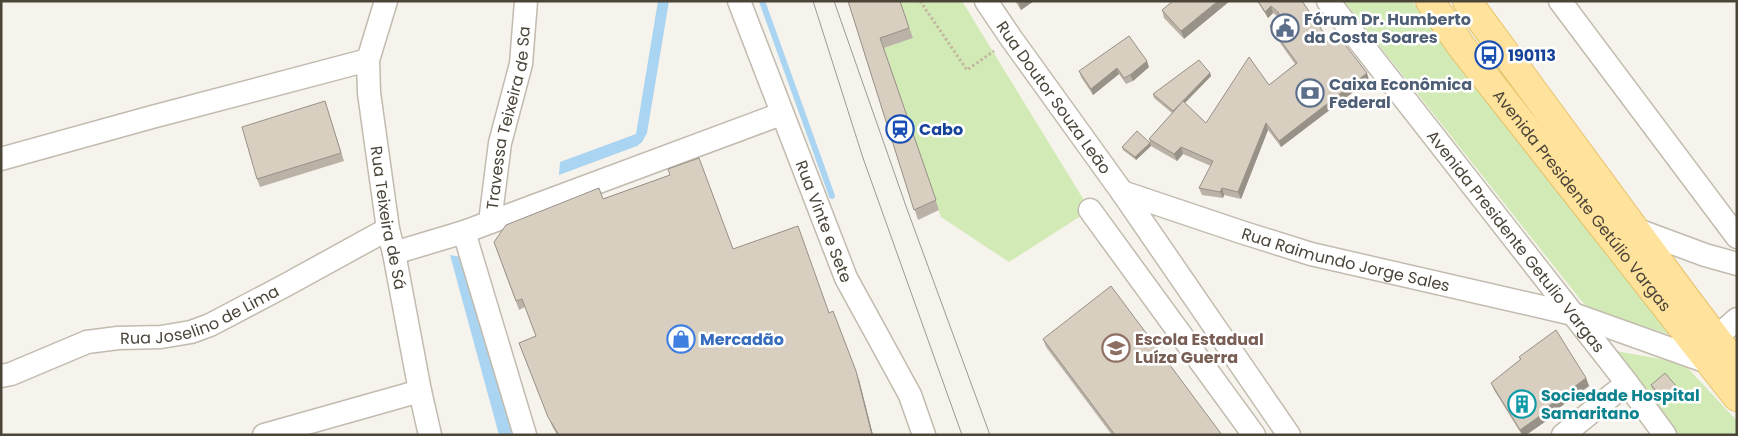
<svg xmlns="http://www.w3.org/2000/svg" width="1738" height="436" font-family="Poppins,sans-serif">
  <rect width="100%" height="100%" fill="#f6f3ec"/>
  <g fill="#d2eab5">
    <polygon points="900,1 962,1 1090,210 1009,262 941,217 884,48 913,38"/>
    <polygon points="1344,1 1412,1 1674,336 1588,309"/>
    <polygon points="1616,351 1683,363 1737,421 1737,435 1678,435"/>
  </g>
  <g fill="#a9d4f2">
    <polygon points="658,1 669,1 647,133 642,142 637,146 559,175 560,162 636,134"/>
    <polygon points="450,255 461,257 464,262 513,435 499,435"/>
  </g>
  <g fill="none" stroke-linecap="round" stroke-linejoin="round">
    <polyline stroke="#a9d4f2" stroke-width="6" points="762,1 832,196"/>
    <g stroke="#c2bbae" stroke-width="25">
      <g id="minor">
        <path id="s1" d="M386,1L368,60L369,93L388,229L394,253L420,391L430,435"/>
        <path id="s2" d="M739,1L846,278L910,395L924,435"/>
        <path id="s3" d="M986,1L1011,38L1122,192L1289,435"/>
        <path id="s4" d="M1328,1L1627,383L1665,435"/>
        <polyline points="1560,1 1737,237"/>
        <polyline points="1,159 152,117 368,60"/>
        <path id="s5" d="M1122,192L1241,232L1311,254L1573,314L1710,363"/>
        <polyline points="1090,210 1254,435"/>
        <path id="s6" d="M490,222L500,143L521,64L526,1"/>
        <polyline points="1635,229 1705,255 1737,264"/>
        <polyline points="464,232 525,435"/>
        <polyline points="394,253 464,232 781,114"/>
        <polyline points="1704,348 1737,319"/>
        <path id="s7" d="M1,376L11,374L87,342L118,338L161,337L191,332L210,325L286,285L388,229"/>
        <polyline points="264,435 420,391"/>
        <polyline points="1563,435 1627,383"/>
      </g>
    </g>
    <g stroke="#e6c16a" stroke-width="30">
      <g id="major">
        <path id="s8" d="M1430,1L1461,46L1737,397"/>
        <polyline points="1467,1 1684,296 1737,366"/>
      </g>
    </g>
    <polyline stroke="#c4b79f" stroke-width="3" stroke-dasharray="2.5 2.5" stroke-linecap="butt" points="920,1 967,70 994,51"/>
    <use href="#minor" stroke="#fff" stroke-width="22"/>
    <use href="#major" stroke="#ffe39c" stroke-width="28"/>
    <g stroke="#9a9a9a" stroke-width="1">
      <polyline points="813,1 863,158 962,435"/>
      <polyline points="834,1 907,209 990,435"/>
    </g>
  </g>
  <g fill="#bab2a6">
    <polygon points="848,1 900,1 913,38 884,48 939,210 918,220"/>
    <polygon points="1015,1 1034,1 1021,10"/>
    <polygon points="1173,1 1184,39 1164,18 1162,10"/>
    <polygon points="1257,1 1302,1 1328,39 1369,80 1281,147 1268,130 1241,199 1224,195 1223,198 1202,195 1199,188 1211,166 1183,154 1177,161 1151,146 1136,160 1123,150 1122,147 1150,143 1149,139 1172,113 1154,98 1153,94 1210,73 1211,76 1185,103 1206,123 1269,85 1295,64 1273,33 1270,26 1277,16 1273,13 1268,18"/>
    <polygon points="1149,67 1133,81 1126,84 1119,74 1093,95 1081,77 1079,71"/>
    <polygon points="325,101 344,161 260,187 257,179"/>
    <polygon points="670,175 733,249 829,313 859,380 873,435 557,435 552,426 519,343 536,336 525,307 519,310 494,242 603,199"/>
    <polygon points="1043,339 1222,435 1112,435 1046,347"/>
    <polygon points="1519,357 1586,378 1589,386 1548,416 1549,419 1526,435 1522,435 1494,390 1491,383 1520,360"/>
    <polygon points="1651,385 1678,390 1665,402 1652,388"/>
  </g>
  <g fill="#979187">
    <polygon points="1020,1 1034,1 1021,10 1018,2"/>
    <polygon points="1218,1 1230,1 1184,39 1181,31"/>
    <polygon points="1271,6 1273,13 1268,18 1265,12"/>
    <polygon points="1147,61 1149,67 1133,81 1130,75"/>
    <polygon points="1117,68 1119,74 1093,95 1091,89"/>
    <polygon points="1210,73 1211,76 1174,114 1173,111"/>
    <polygon points="1367,73 1369,80 1281,147 1279,141"/>
    <polygon points="1266,123 1268,130 1241,199 1238,192"/>
    <polygon points="1150,143 1151,146 1136,160 1135,157"/>
    <polygon points="1181,147 1183,154 1177,161 1174,154"/>
    <polygon points="1222,188 1224,195 1223,198 1220,192"/>
    <polygon points="856,371 859,380 873,435 872,435"/>
    <polygon points="1586,378 1589,386 1548,416 1549,419 1526,435 1522,435 1520,430 1545,409"/>
    <polygon points="1677,387 1678,390 1665,402 1664,399"/>
  </g>
  <g fill="#d8cfc1" stroke="#979187">
    <polygon points="848,1 900,1 909,28 880,38 936,200 914,210"/>
    <polygon points="1173,1 1218,1 1181,31 1162,10"/>
    <polygon points="1258,1 1302,1 1328,39 1336,33 1367,73 1279,141 1266,123 1238,192 1222,188 1220,192 1199,188 1213,161 1181,147 1174,154 1149,139 1183,101 1206,123 1249,57 1269,85 1297,63 1270,26 1279,13 1271,6 1265,12"/>
    <polygon points="1129,36 1147,61 1130,75 1124,78 1117,68 1091,89 1079,71"/>
    <polygon points="1199,60 1210,73 1173,111 1153,94"/>
    <polygon points="325,101 341,153 257,179 242,127"/>
    <polygon points="1137,131 1150,143 1135,157 1122,147"/>
    <polygon points="699,158 733,249 798,226 829,313 833,311 856,371 872,435 559,435 548,417 519,343 536,336 522,299 516,301 494,242 506,225 599,188 603,199 670,175 668,169"/>
    <polygon points="1111,286 1222,435 1115,435 1043,339"/>
    <polygon points="1556,330 1586,378 1545,409 1547,411 1520,430 1491,383 1521,359 1519,357"/>
    <polygon points="1665,373 1677,387 1664,399 1651,385"/>
  </g>
  <defs>
    <g id="civic-ring" transform="scale(1.4375)"><circle r="9.5" fill="#fff" stroke="#5c6f8a" stroke-width="1.5"/><path d="M-.6-6.5H3V-4.5H.6V-3L4-1V1h2V6H-6V1h2V-1L-.6-3ZM-1.2 2.5V6h2.4V2.5Z" fill="#5c6f8a"/></g>
    <g id="bus-ring" transform="scale(1.4375)"><circle r="9.5" fill="#fff" stroke="#1a4fb4" stroke-width="1.5"/><path d="M-5-6H5V4H4V6H2V4H-2V6H-4V4H-5ZM-3.5-4V0h7V-4ZM-3.5 1.2v1.5H-2V1.2ZM2 1.2v1.5H3.5V1.2Z" fill="#1a4fb4"/></g>
    <g id="bank-ring" transform="scale(1.4375)"><circle r="9.5" fill="#fff" stroke="#5c6f8a" stroke-width="1.5"/><path d="M-6-4H6V4H-6ZM0-2.3a2.3 2.3 0 1 0 0 4.6a2.3 2.3 0 1 0 0-4.6Z" fill="#5c6f8a"/></g>
    <g id="station-ring" transform="scale(1.4375)"><circle r="9.5" fill="#fff" stroke="#1a4fb4" stroke-width="1.5"/><path d="M-3-6H3Q5-6 5-4V2Q5 4 3 4L4.5 6H3L1.5 4h-3L-3 6H-4.5L-3 4Q-5 4-5 2V-4Q-5-6-3-6ZM-3.5-4v3h7v-3ZM-3.5 1v1.5H-2V1ZM2 1v1.5H3.5V1Z" fill="#1a4fb4"/></g>
    <g id="shop-ring" transform="scale(1.4375)"><circle r="9.5" fill="#fff" stroke="#3f7fe0" stroke-width="1.5"/><path d="M-5-2.5h2.3a2.7 3.5 0 0 1 5.4 0H5L5.5 6h-11ZM-1.5-2.5h3a1.5 2.3 0 0 0-3 0Z" fill="#3f7fe0"/></g>
    <g id="school-ring" transform="scale(1.4375)"><circle r="9.5" fill="#fff" stroke="#8d6e63" stroke-width="1.5"/><path d="M0-5L7-2L0 1L-7-2ZM-4 1L0 2.5L4 1V4Q0 6-4 4Z" fill="#8d6e63"/></g>
    <g id="building-ring" transform="scale(1.4375)"><circle r="9.5" fill="#fff" stroke="#0f9aa8" stroke-width="1.5"/><path d="M-4-6H4V6H1V3H-1V6H-4ZM-2.5-4.3h1.7v1.8h-1.7ZM.8-4.3h1.7v1.8H.8ZM-2.5-1h1.7V.8h-1.7ZM.8-1h1.7V.8H.8Z" fill="#0f9aa8"/></g>
  </defs>
  <g fill-rule="evenodd">
    <use href="#civic-ring" x="1285" y="28"/>
    <use href="#bus-ring" x="1489" y="55"/>
    <use href="#bank-ring" x="1310" y="93"/>
    <use href="#station-ring" x="900" y="129"/>
    <use href="#shop-ring" x="681" y="339"/>
    <use href="#school-ring" x="1116" y="348"/>
    <use href="#building-ring" x="1522" y="404"/>
  </g>
  <g text-anchor="middle" stroke-width="5" stroke-linejoin="round" paint-order="stroke">
    <g font-size="16" font-weight="bold" fill="#4e5e75" stroke="#fff" text-anchor="start">
      <text x="1304" y="25">Fórum Dr. Humberto<tspan x="1304" dy="18">da Costa Soares</tspan></text>
      <text x="1329" y="90">Caixa Econômica<tspan x="1329" dy="18">Federal</tspan></text>
    </g>
    <g font-size="16" font-weight="bold" fill="#164399" stroke="#fff" text-anchor="start">
      <text x="1508" y="61">190113</text>
      <text x="919" y="135">Cabo</text>
    </g>
    <g font-size="16" fill="#4b4439" stroke="#fff">
      <text dy="6" stroke="none"><textPath href="#s3" startOffset="118">Rua Doutor Souza Leão</textPath></text>
      <text dy="6" stroke="none"><textPath href="#s6" startOffset="106">Travessa Teixeira de Sa</textPath></text>
      <text dy="6" stroke="none"><textPath href="#s8" startOffset="251">Avenida Presidente Getúlio Vargas</textPath></text>
      <text dy="6" stroke="none"><textPath href="#s1" startOffset="221">Rua Teixeira de Sá</textPath></text>
      <text dy="6" stroke="none"><textPath href="#s2" startOffset="236">Rua Vinte e Sete</textPath></text>
      <text dy="6" stroke="none"><textPath href="#s4" startOffset="305">Avenida Presidente Getulio Vargas</textPath></text>
      <text dy="6" stroke="none"><textPath href="#s5" startOffset="234">Rua Raimundo Jorge Sales</textPath></text>
      <text dy="6" stroke="none"><textPath href="#s7" startOffset="210">Rua Joselino de Lima</textPath></text>
    </g>
    <g font-size="16" font-weight="bold" fill="#366cbe" stroke="#fff" text-anchor="start">
      <text x="700" y="345">Mercadão</text>
    </g>
    <g font-size="16" font-weight="bold" fill="#785e54" stroke="#fff" text-anchor="start">
      <text x="1135" y="345">Escola Estadual<tspan x="1135" dy="18">Luíza Guerra</tspan></text>
    </g>
    <g font-size="16" font-weight="bold" fill="#0d838f" stroke="#fff" text-anchor="start">
      <text x="1541" y="401">Sociedade Hospital<tspan x="1541" dy="18">Samaritano</tspan></text>
    </g>
  </g>
  <rect width="1738" height="436" fill="none" stroke="#4b4439" stroke-width="5"/>
</svg>
